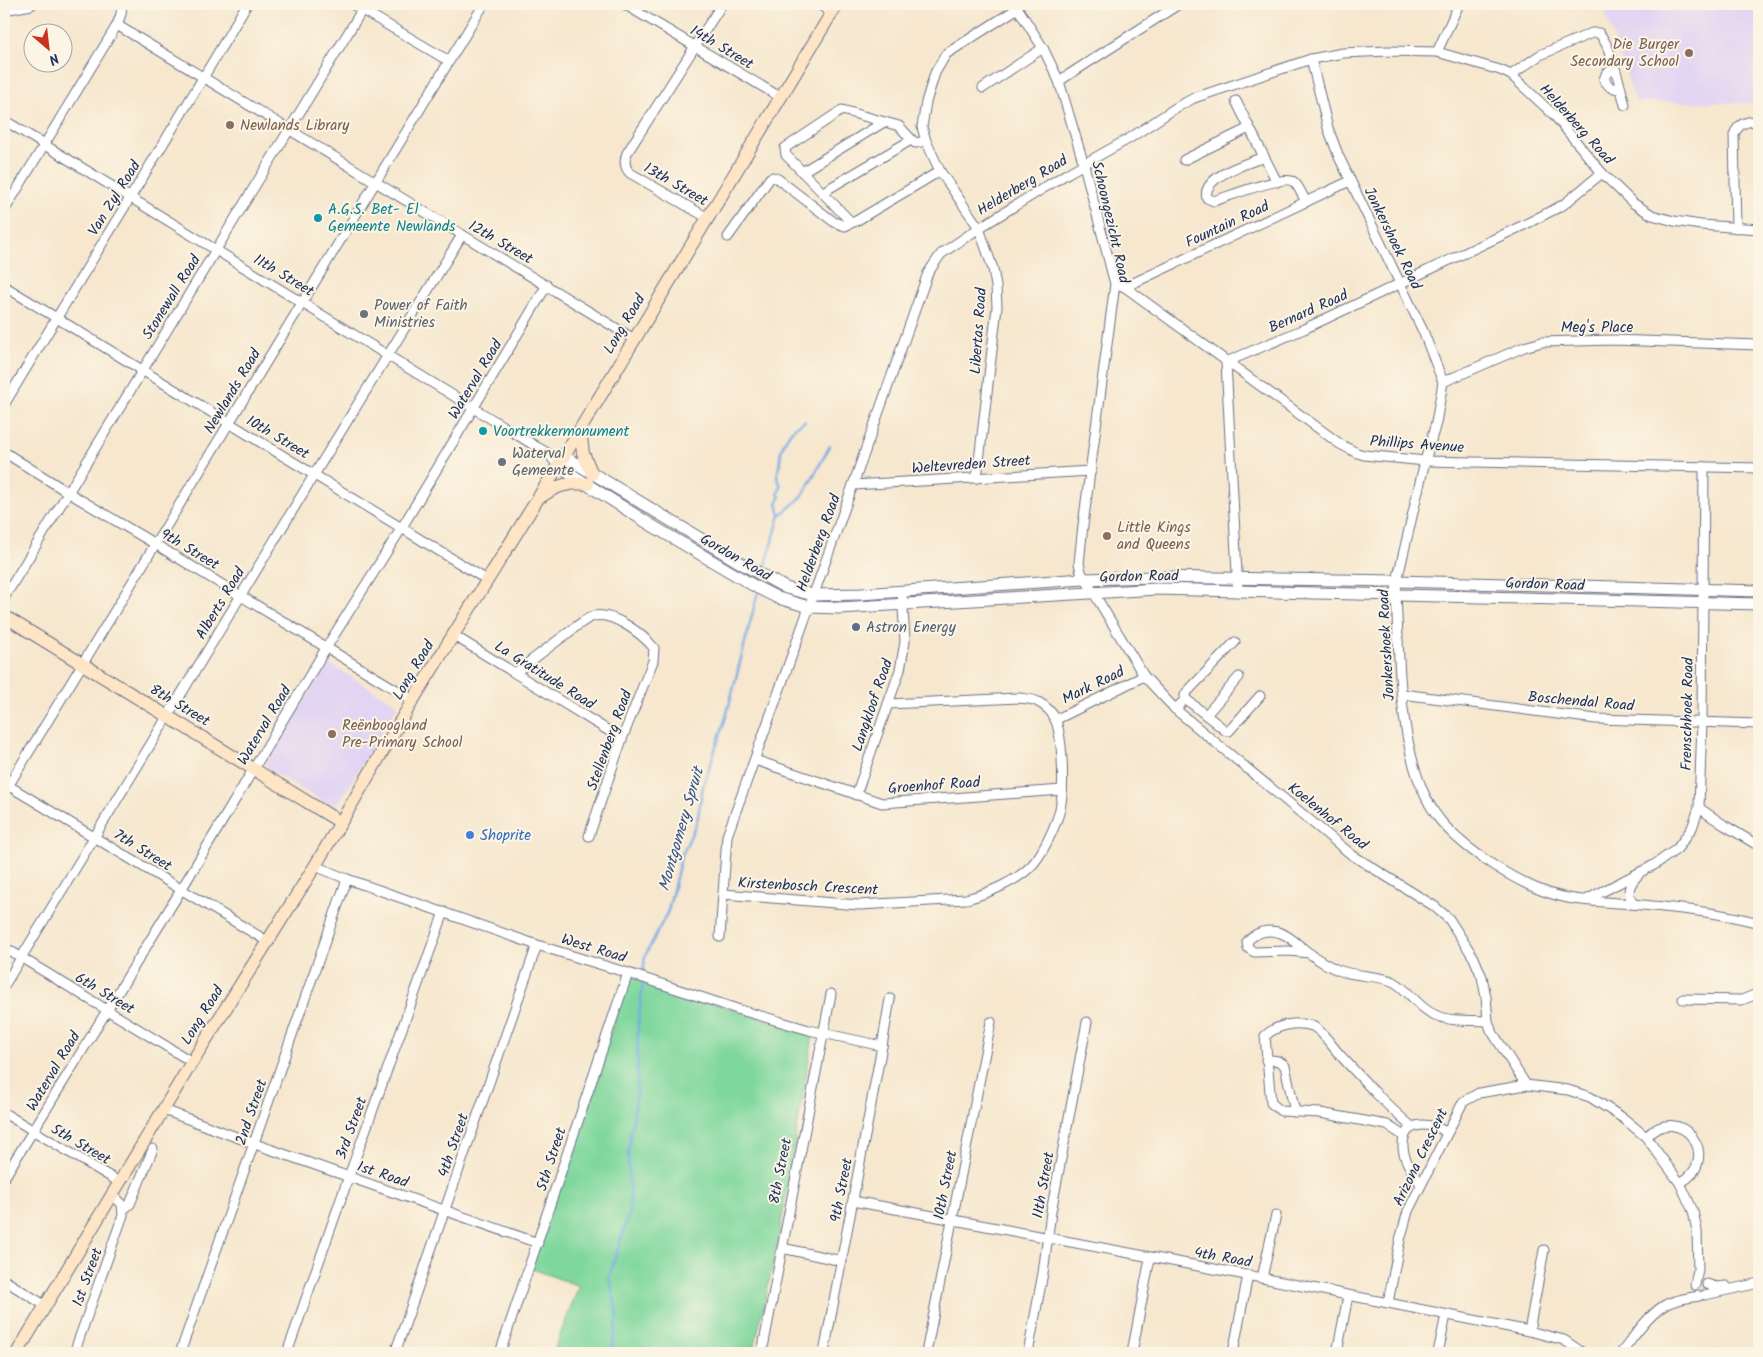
<svg xmlns="http://www.w3.org/2000/svg" width="1763" height="1357" font-family="Kalam,sans-serif">
  <rect width="100%" height="100%" fill="#fcf5e5"/>
  <filter id="ink" filterUnits="userSpaceOnUse"><feTurbulence type="fractalNoise" baseFrequency=".02" numOctaves="2"/><feDisplacementMap in="SourceGraphic" scale="10" xChannelSelector="R" yChannelSelector="G"/><feConvolveMatrix kernelMatrix="1 2 1 2 8 2 1 2 1" color-interpolation-filters="sRGB"/></filter>
  <filter id="wash" filterUnits="userSpaceOnUse"><feTurbulence type="fractalNoise" baseFrequency=".0096" numOctaves="4" result="noise"/><feDisplacementMap in="SourceGraphic" scale="20" xChannelSelector="R" yChannelSelector="G"/><feGaussianBlur stdDeviation="1.12" result="paint"/><feColorMatrix in="noise" values="0 0 0 0 0 0 0 0 0 0 0 0 0 0 0 0 0 1.4 0 .05"/><feComposite in="paint" operator="in"/></filter>
  <g filter="url(#wash)">
    <rect width="100%" height="100%" fill="#f6e7ce"/>
    <g fill="#e2d4f3">
      <polygon points="1602,4 1759,4 1759,103 1636,102"/>
      <polygon points="328,663 398,705 338,804 329,805 267,768 266,762"/>
    </g>
    <polygon fill="#7ed79c" stroke="#4c837d" points="630,976 813,1035 777,1247 753,1353 553,1353 579,1286 530,1268"/>
    <g fill="none" stroke-linecap="round" stroke-linejoin="round">
      <g stroke="#76abe3" stroke-width="2.5">
        <path d="M780,515L777,503L780,498L778,493L781,487L777,475C781,465 779,456 782,448C786,436 794,426 805,421"/>
        <polyline points="764,572 780,515 802,497 830,446"/>
        <polyline points="643,975 645,956 668,911 681,857 697,822 703,786 726,717 758,592"/>
        <polyline points="611,1353 618,1316 609,1277 628,1218 630,1202 628,1153 637,1091 638,1025 643,981"/>
      </g>
    </g>
  </g>
  <g filter="url(#ink)">
    <g fill="none" stroke-linecap="round" stroke-linejoin="round">
      <g stroke="#686f85" stroke-width="11">
        <g id="minor">
          <polyline points="352,4 449,61"/>
          <polyline points="624,4 780,97"/>
          <polyline points="818,4 832,12"/>
          <polyline points="1015,4 1043,48 1059,81 1084,165 1115,284 1083,525 1079,563 1081,572 1144,676 1175,709 1352,855 1434,906 1449,919 1474,958 1482,977 1486,997 1488,1021 1491,1030 1526,1085"/>
          <polyline points="117,25 634,339"/>
          <polyline points="1437,52 1459,4"/>
          <path d="M1311,59L1328,128L1339,157L1423,331L1443,382L1436,423L1425,461L1397,581L1396,595C1400,662 1397,776 1446,827C1459,841 1476,854 1493,865C1517,880 1541,893 1568,898C1589,902 1611,902 1632,904C1675,908 1718,912 1759,923"/>
          <polyline points="1614,68 1606,74 1604,80 1610,87 1621,90"/>
          <path d="M1511,75L1540,55L1592,33H1599C1611,46 1620,86 1625,105"/>
          <polyline points="1059,81 1179,4"/>
          <polyline points="983,88 1043,48"/>
          <polyline points="4,120 537,447 549,454 558,466"/>
          <polyline points="1184,160 1249,128"/>
          <polyline points="802,172 884,122"/>
          <path d="M1277,182L1236,101L1264,157C1249,163 1201,176 1207,198L1214,201C1227,197 1285,174 1294,182C1299,187 1303,196 1306,202"/>
          <polyline points="823,192 911,140"/>
          <polyline points="4,211 117,25 121,14 122,4"/>
          <path d="M708,218L630,173C624,167 624,161 627,153L722,4"/>
          <polyline points="851,222 786,155 785,148 842,110 899,126 915,143 926,141"/>
          <path d="M1736,228L1734,135C1738,123 1747,121 1759,121"/>
          <polyline points="728,237 770,178 773,177 778,179 834,222 845,226 856,221 940,171"/>
          <polyline points="4,286 487,580"/>
          <polyline points="1122,286 1125,287 1350,181"/>
          <polyline points="1125,287 1340,444 1357,453 1364,455 1425,461 1759,468"/>
          <polyline points="1443,382 1524,347 1542,342 1612,340 1759,345"/>
          <path d="M4,405C84,271 168,139 247,4"/>
          <polyline points="4,452 69,493 155,544 413,700"/>
          <polyline points="977,478 997,307 996,286 993,269 979,228 940,171 926,141 922,127 926,102 935,73 946,54 1018,8"/>
          <polyline points="853,485 1091,471"/>
          <polyline points="1238,592 1226,362 1304,329 1528,223 1563,205 1602,173"/>
          <polyline points="4,598 362,10"/>
          <polyline points="453,635 622,739"/>
          <path d="M515,673C532,660 550,646 568,633C576,627 584,619 594,616C614,612 642,634 654,648L653,661L622,739L589,836"/>
          <polyline points="1402,694 1596,719 1759,724"/>
          <polyline points="1185,700 1185,695 1187,692 1235,642"/>
          <polyline points="1175,709 1185,700 1187,700 1226,731 1229,731 1260,696"/>
          <polyline points="1206,715 1239,677"/>
          <polyline points="1055,720 1144,676"/>
          <polyline points="755,760 882,803 1062,790"/>
          <polyline points="4,783 267,941"/>
          <polyline points="4,793 484,4"/>
          <polyline points="856,795 900,670 905,642 902,591"/>
          <polyline points="1699,808 1724,825 1759,846"/>
          <polyline points="315,866 347,879 537,945 628,973 737,1009 809,1030 882,1046 824,1353"/>
          <path d="M723,894L859,905L966,899C987,894 1018,881 1033,864C1043,853 1055,827 1059,813C1065,792 1063,742 1056,721C1053,713 1046,706 1038,702C1033,699 1026,699 1019,698L888,704"/>
          <polyline points="1586,900 1654,865 1677,849 1692,828 1699,808 1702,722 1704,467"/>
          <path d="M1633,904C1626,891 1629,884 1639,874"/>
          <polyline points="720,937 727,836 853,485 928,273 941,254 979,228 1068,173 1130,138 1177,107 1194,98 1311,59 1343,53 1388,51 1437,52 1500,70 1511,75 1554,115 1602,173 1633,203 1652,215 1674,221 1701,225 1759,229"/>
          <polyline points="4,947 192,1062"/>
          <path d="M1309,953L1289,951L1254,952L1248,948L1247,942C1251,936 1256,934 1262,932C1283,927 1294,942 1309,953C1317,959 1328,966 1338,970C1355,977 1381,975 1394,982C1409,990 1418,1008 1435,1015C1451,1022 1471,1020 1488,1021"/>
          <polyline points="4,986 314,475 462,235"/>
          <polyline points="1683,999 1742,1000 1759,993"/>
          <polyline points="882,1046 890,999"/>
          <path d="M1266,1060C1275,1060 1280,1060 1285,1066L1295,1112"/>
          <polyline points="164,1110 255,1144 538,1243"/>
          <polyline points="4,1113 119,1182"/>
          <path d="M1404,1136L1387,1125L1320,1113L1281,1111L1271,1103L1265,1036C1276,1025 1296,1021 1312,1026C1321,1029 1334,1049 1341,1056C1364,1081 1387,1106 1412,1127"/>
          <path d="M1646,1137C1679,1101 1725,1158 1680,1183"/>
          <polyline points="4,1178 181,890 326,648 401,529 547,285"/>
          <path d="M1421,1184C1413,1173 1402,1158 1403,1144C1404,1119 1432,1123 1446,1132"/>
          <polyline points="853,1201 1262,1278 1529,1331 1564,1340 1583,1353"/>
          <polyline points="124,1209 130,1204 153,1149"/>
          <polyline points="782,1248 842,1261"/>
          <polyline points="1262,1278 1276,1215"/>
          <polyline points="4,1280 46,1306"/>
          <polyline points="1707,1284 1716,1287 1726,1286"/>
          <polyline points="1705,1295 1759,1283"/>
          <polyline points="1388,1303 1400,1240 1408,1211 1463,1102 1479,1093 1526,1085 1568,1090 1590,1097 1623,1118 1646,1137 1680,1183 1693,1211 1697,1231 1698,1269 1695,1285"/>
          <polyline points="1529,1331 1544,1250"/>
          <polyline points="74,1353 123,1215 122,1204 112,1194"/>
          <polyline points="180,1353 347,879"/>
          <polyline points="287,1353 349,1176 444,912"/>
          <polyline points="395,1353 537,945"/>
          <polyline points="500,1353 628,973"/>
          <polyline points="762,1353 831,994"/>
          <polyline points="926,1353 991,1022"/>
          <polyline points="1028,1353 1043,1273 1051,1212 1087,1022"/>
          <polyline points="1132,1353 1150,1258"/>
          <polyline points="1233,1353 1248,1275"/>
          <polyline points="1337,1353 1348,1296"/>
          <polyline points="1438,1353 1446,1315"/>
          <path d="M1621,1353C1634,1337 1647,1316 1665,1305C1675,1299 1688,1298 1699,1296"/>
        </g>
      </g>
      <g stroke="#686f85" stroke-width="13">
        <g id="tertiary">
          <polyline points="4,9 31,4"/>
          <polyline points="564,456 744,565 786,588 813,595 861,594 1084,579 1154,577 1397,581 1759,591"/>
          <polyline points="558,466 651,525 756,587 778,598 809,607 839,608 1157,589 1759,604"/>
        </g>
      </g>
      <g stroke="#686f85" stroke-width="14">
        <g id="secondary">
          <polyline points="580,430 583,453 592,474"/>
          <path d="M542,496C557,485 570,482 588,484"/>
          <polyline points="4,616 340,822"/>
          <polyline points="17,1353 192,1062 315,866 413,700 558,466 837,4"/>
        </g>
      </g>
      <use href="#minor" stroke="#fff" stroke-width="9"/>
      <use href="#tertiary" stroke="#fff" stroke-width="11"/>
      <use href="#secondary" stroke="#fde5c5" stroke-width="12"/>
    </g>
  </g>
  <g fill="#8d6e63" stroke="#fcf5e5" stroke-width="2">
    <circle cx="1689" cy="53" r="5"/>
    <circle cx="230" cy="125" r="5"/>
    <circle cx="1107" cy="536" r="5"/>
    <circle cx="332" cy="734" r="5"/>
  </g>
  <g fill="#0f9aa8" stroke="#fcf5e5" stroke-width="2">
    <circle cx="318" cy="218" r="5"/>
    <circle cx="483" cy="431" r="5"/>
  </g>
  <g fill="#6b7280" stroke="#fcf5e5" stroke-width="2">
    <circle cx="364" cy="314" r="5"/>
    <circle cx="502" cy="462" r="5"/>
  </g>
  <circle fill="#5c6f8a" stroke="#fcf5e5" stroke-width="2" cx="856" cy="627" r="5"/>
  <circle fill="#3f7fe0" stroke="#fcf5e5" stroke-width="2" cx="470" cy="835" r="5"/>
  <g text-anchor="middle" stroke-width="4" stroke-linejoin="round" paint-order="stroke">
    <g font-size="15" fill="#785e54" stroke="#fcf5e5" text-anchor="start">
      <text x="1679" y="49" text-anchor="end">Die Burger<tspan x="1679" dy="17">Secondary School</tspan></text>
      <text x="240" y="130">Newlands Library</text>
      <text x="1117" y="532">Little Kings<tspan x="1117" dy="17">and Queens</tspan></text>
      <text x="342" y="730">Reënboogland<tspan x="342" dy="17">Pre-Primary School</tspan></text>
    </g>
    <g font-size="15" fill="#1b2f5e" stroke="#fcf5e5">
      <text transform="translate(722 47) rotate(31)" y="5">14th Street</text>
      <text transform="translate(1577 124) rotate(48)" y="5">Helderberg Road</text>
      <text transform="translate(676 184) rotate(30)" y="5">13th Street</text>
      <text transform="translate(1022 185) rotate(-31)" y="5">Helderberg Road</text>
      <text transform="translate(114 198) rotate(-58)" y="5">Van Zyl Road</text>
      <text transform="translate(1111 222) rotate(77)" y="5">Schoongezicht Road</text>
      <text transform="translate(1227 224) rotate(-25)" y="5">Fountain Road</text>
      <text transform="translate(1393 238) rotate(64)" y="5">Jonkershoek Road</text>
      <text transform="translate(501 242) rotate(30)" y="5">12th Street</text>
      <text transform="translate(284 275) rotate(31)" y="5">11th Street</text>
      <text transform="translate(171 297) rotate(-58)" y="5">Stonewall Road</text>
      <text transform="translate(1308 311) rotate(-24)" y="5">Bernard Road</text>
      <text transform="translate(624 324) rotate(-59)" y="5">Long Road</text>
      <text x="1597" y="332">Meg's Place</text>
      <text transform="translate(978 331) rotate(-86)" y="5">Libertas Road</text>
      <text transform="translate(475 379) rotate(-59)" y="5">Waterval Road</text>
      <text transform="translate(232 391) rotate(-59)" y="5">Newlands Road</text>
      <text transform="translate(278 437) rotate(31)" y="5">10th Street</text>
      <text transform="translate(1417 444) rotate(4)" y="5">Phillips Avenue</text>
      <text transform="translate(971 464) rotate(-4)" y="5">Weltevreden Street</text>
      <text transform="translate(818 543) rotate(-70)" y="5">Helderberg Road</text>
      <text transform="translate(190 549) rotate(31)" y="5">9th Street</text>
      <text transform="translate(736 557) rotate(30)" y="5">Gordon Road</text>
      <text transform="translate(1139 576) rotate(-1)" y="5">Gordon Road</text>
      <text transform="translate(1545 584) rotate(2)" y="5">Gordon Road</text>
      <text transform="translate(220 603) rotate(-59)" y="5">Alberts Road</text>
      <text transform="translate(1386 645) rotate(-93)" y="5">Jonkershoek Road</text>
      <text transform="translate(413 670) rotate(-59)" y="5">Long Road</text>
      <text transform="translate(545 675) rotate(32)" y="5">La Gratitude Road</text>
      <text transform="translate(1093 685) rotate(-26)" y="5">Mark Road</text>
      <text transform="translate(1581 701) rotate(5)" y="5">Boschendal Road</text>
      <text transform="translate(180 705) rotate(31)" y="5">8th Street</text>
      <text transform="translate(872 705) rotate(-71)" y="5">Langkloof Road</text>
      <text transform="translate(1687 714) rotate(-89)" y="5">Frenschhoek Road</text>
      <text transform="translate(264 725) rotate(-59)" y="5">Waterval Road</text>
      <text transform="translate(609 740) rotate(-70)" y="5">Stellenberg Road</text>
      <text transform="translate(934 785) rotate(-4)" y="5">Groenhof Road</text>
      <text transform="translate(1328 816) rotate(39)" y="5">Koelenhof Road</text>
      <text transform="translate(143 850) rotate(32)" y="5">7th Street</text>
      <text transform="translate(808 886) rotate(3)" y="5">Kirstenbosch Crescent</text>
      <text transform="translate(594 948) rotate(17)" y="5">West Road</text>
      <text transform="translate(105 993) rotate(31)" y="5">6th Street</text>
      <text transform="translate(202 1015) rotate(-58)" y="5">Long Road</text>
      <text transform="translate(53 1071) rotate(-59)" y="5">Waterval Road</text>
      <text transform="translate(251 1112) rotate(-71)" y="5">2nd Street</text>
      <text transform="translate(351 1128) rotate(-70)" y="5">3rd Street</text>
      <text transform="translate(81 1144) rotate(30)" y="5">5th Street</text>
      <text transform="translate(453 1145) rotate(-71)" y="5">4th Street</text>
      <text transform="translate(1420 1157) rotate(-64)" y="5">Arizona Crescent</text>
      <text transform="translate(551 1159) rotate(-72)" y="5">5th Street</text>
      <text transform="translate(780 1171) rotate(-79)" y="5">8th Street</text>
      <text transform="translate(383 1174) rotate(19)" y="5">1st Road</text>
      <text transform="translate(945 1185) rotate(-79)" y="5">10th Street</text>
      <text transform="translate(1043 1185) rotate(-80)" y="5">11th Street</text>
      <text transform="translate(841 1190) rotate(-79)" y="5">9th Street</text>
      <text transform="translate(1223 1257) rotate(10)" y="5">4th Road</text>
      <text transform="translate(87 1277) rotate(-70)" y="5">1st Street</text>
    </g>
    <g font-size="15" fill="#0d838f" stroke="#fcf5e5" text-anchor="start">
      <text x="328" y="214">A.G.S. Bet- El<tspan x="328" dy="17">Gemeente Newlands</tspan></text>
      <text x="493" y="436">Voortrekkermonument</text>
    </g>
    <g font-size="15" fill="#5b616d" stroke="#fcf5e5" text-anchor="start">
      <text x="374" y="310">Power of Faith<tspan x="374" dy="17">Ministries</tspan></text>
      <text x="512" y="458">Waterval<tspan x="512" dy="17">Gemeente</tspan></text>
    </g>
    <g font-size="15" fill="#4e5e75" stroke="#fcf5e5" text-anchor="start">
      <text x="866" y="632">Astron Energy</text>
    </g>
    <g font-size="15" fill="#366cbe" stroke="#fcf5e5" text-anchor="start">
      <text x="480" y="840">Shoprite</text>
    </g>
    <g font-size="16" font-style="italic" fill="#365486" stroke="#fcf5e5">
      <text transform="translate(680 829) rotate(-74)" y="6">Montgomery Spruit</text>
    </g>
  </g>
  <rect width="1763" height="1357" fill="none" stroke="#fcf5e5" stroke-width="20"/>
  <g transform="translate(48 48) rotate(152)"><circle r="24" fill="#fcf5e5" stroke="#a2a6af"/>
  <path d="M0-4L9 19L0 12L-9 19Z" fill="#c8321e"/>
  <text y="-8" font-size="14" font-weight="bold" text-anchor="middle" fill="#1b2f5e">N</text>
  </g>
</svg>
